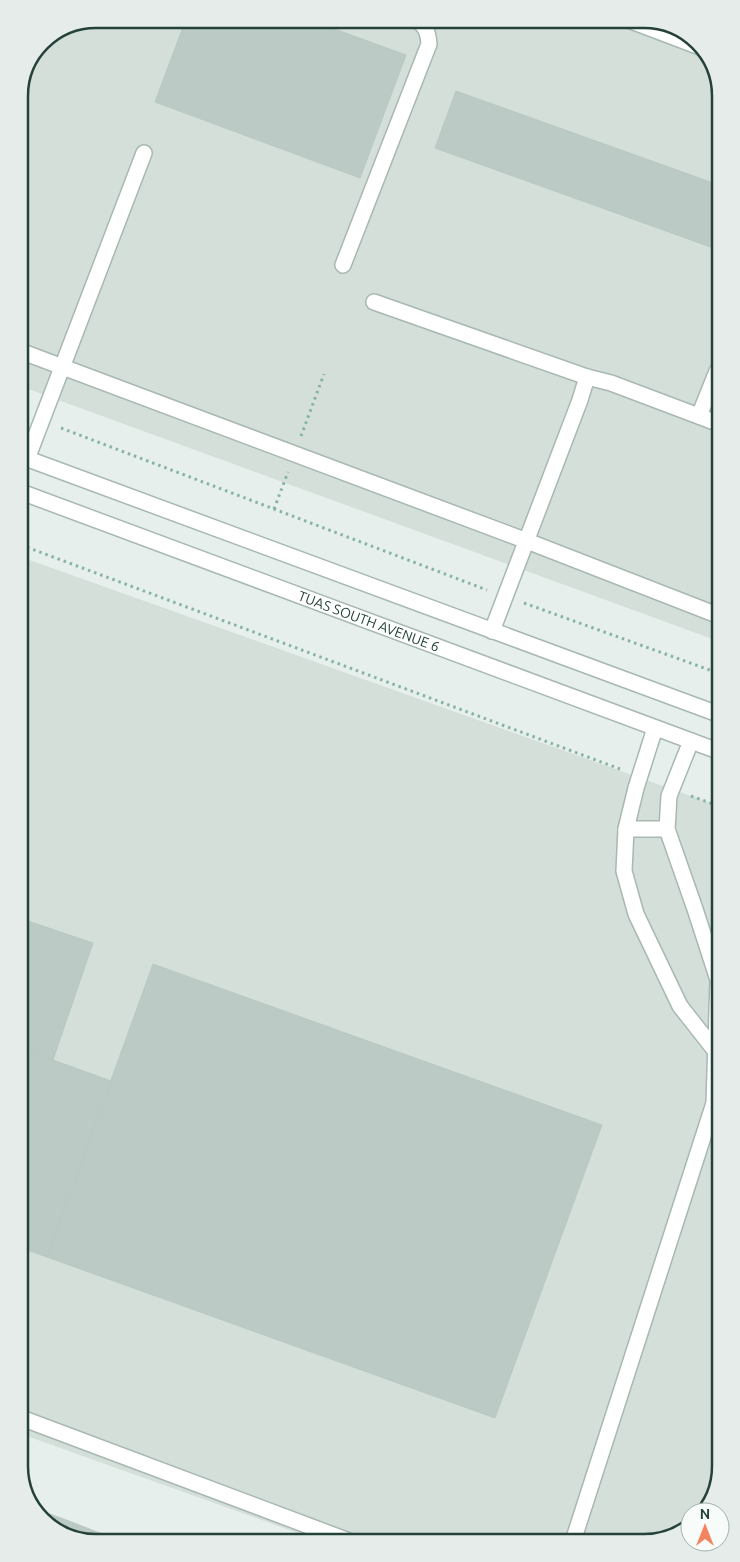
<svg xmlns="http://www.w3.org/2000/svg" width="740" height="1562" font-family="Ubuntu,sans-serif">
  <rect width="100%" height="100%" fill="#e6efeb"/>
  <g fill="#d4dfda">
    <polygon points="96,19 649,19 691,35 715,67 718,641 20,386 19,91 42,41"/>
    <polygon points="21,557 719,806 721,1466 708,1509 705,1512 690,1512 690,1524 673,1537 320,1541 24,1435"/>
  </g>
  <g fill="#bbcac4" stroke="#b8c9c2">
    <polygon points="186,19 307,19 406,55 360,178 155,102"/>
    <polygon points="456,91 716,184 716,249 435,148"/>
    <polygon points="22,919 93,943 53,1060 23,1049"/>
    <polygon points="153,964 602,1125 495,1418 47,1257"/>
    <polygon points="23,1049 111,1081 47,1257 24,1249"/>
    <polygon points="36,1509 69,1521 64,1534 53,1530"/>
    <polygon points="69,1521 123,1542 122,1543 91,1543 64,1534"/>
  </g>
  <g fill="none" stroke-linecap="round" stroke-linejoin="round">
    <g stroke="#a8b8b2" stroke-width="18">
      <g id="lane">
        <polyline points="626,19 700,47"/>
        <path d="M343,265L429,44C428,32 426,26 415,19"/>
        <polyline points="374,302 587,377 611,383 717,423"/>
        <polyline points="20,351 527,541 712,613 718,613"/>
        <polyline points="699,416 717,371"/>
        <polyline points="27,459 144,153"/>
        <polyline points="492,631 580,400 587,377"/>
        <polyline points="655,728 636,788 626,829 624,871 636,914 680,1006 717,1053"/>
        <polyline points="626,829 667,829"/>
        <polyline points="24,1419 349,1541"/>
        <polyline points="574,1538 714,1103 718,980 695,909 667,829 669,796 691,741"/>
      </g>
    </g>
    <g stroke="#a8b8b2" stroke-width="18">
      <g id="street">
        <polyline points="20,456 718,714"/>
        <path id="s1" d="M21,492L718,751"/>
      </g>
    </g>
    <g stroke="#86b3a5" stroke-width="3" stroke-dasharray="2.5 4" stroke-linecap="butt">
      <polyline points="61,428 487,590"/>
      <polyline points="301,436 324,374"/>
      <polyline points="274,509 288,472"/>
      <polyline points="21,545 620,769"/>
      <polyline points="524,603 718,673"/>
      <polyline points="691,796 719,806"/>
    </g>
    <use href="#lane" stroke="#fff" stroke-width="15"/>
    <use href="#street" stroke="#fff" stroke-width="15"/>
  </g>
  <g text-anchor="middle" stroke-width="4" stroke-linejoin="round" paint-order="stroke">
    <g font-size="14" fill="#24423a" stroke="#f7fbf9">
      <text dy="5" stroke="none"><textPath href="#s1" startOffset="371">TUAS SOUTH AVENUE 6</textPath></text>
    </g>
  </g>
  <path d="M0 0H740V1562H0ZM96 28H644A68 68 0 0 1 712 96V1466A68 68 0 0 1 644 1534H96A68 68 0 0 1 28 1466V96A68 68 0 0 1 96 28Z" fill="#e6ecea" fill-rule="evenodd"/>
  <path fill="none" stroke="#24423a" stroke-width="2.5" d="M96 28H644A68 68 0 0 1 712 96V1466A68 68 0 0 1 644 1534H96A68 68 0 0 1 28 1466V96A68 68 0 0 1 96 28Z"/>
  <g transform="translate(705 1527)"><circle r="24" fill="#f7fbf9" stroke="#a3b1ad"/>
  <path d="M0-4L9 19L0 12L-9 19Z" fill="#f4845f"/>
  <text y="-8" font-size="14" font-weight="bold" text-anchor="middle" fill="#24423a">N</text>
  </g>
</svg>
